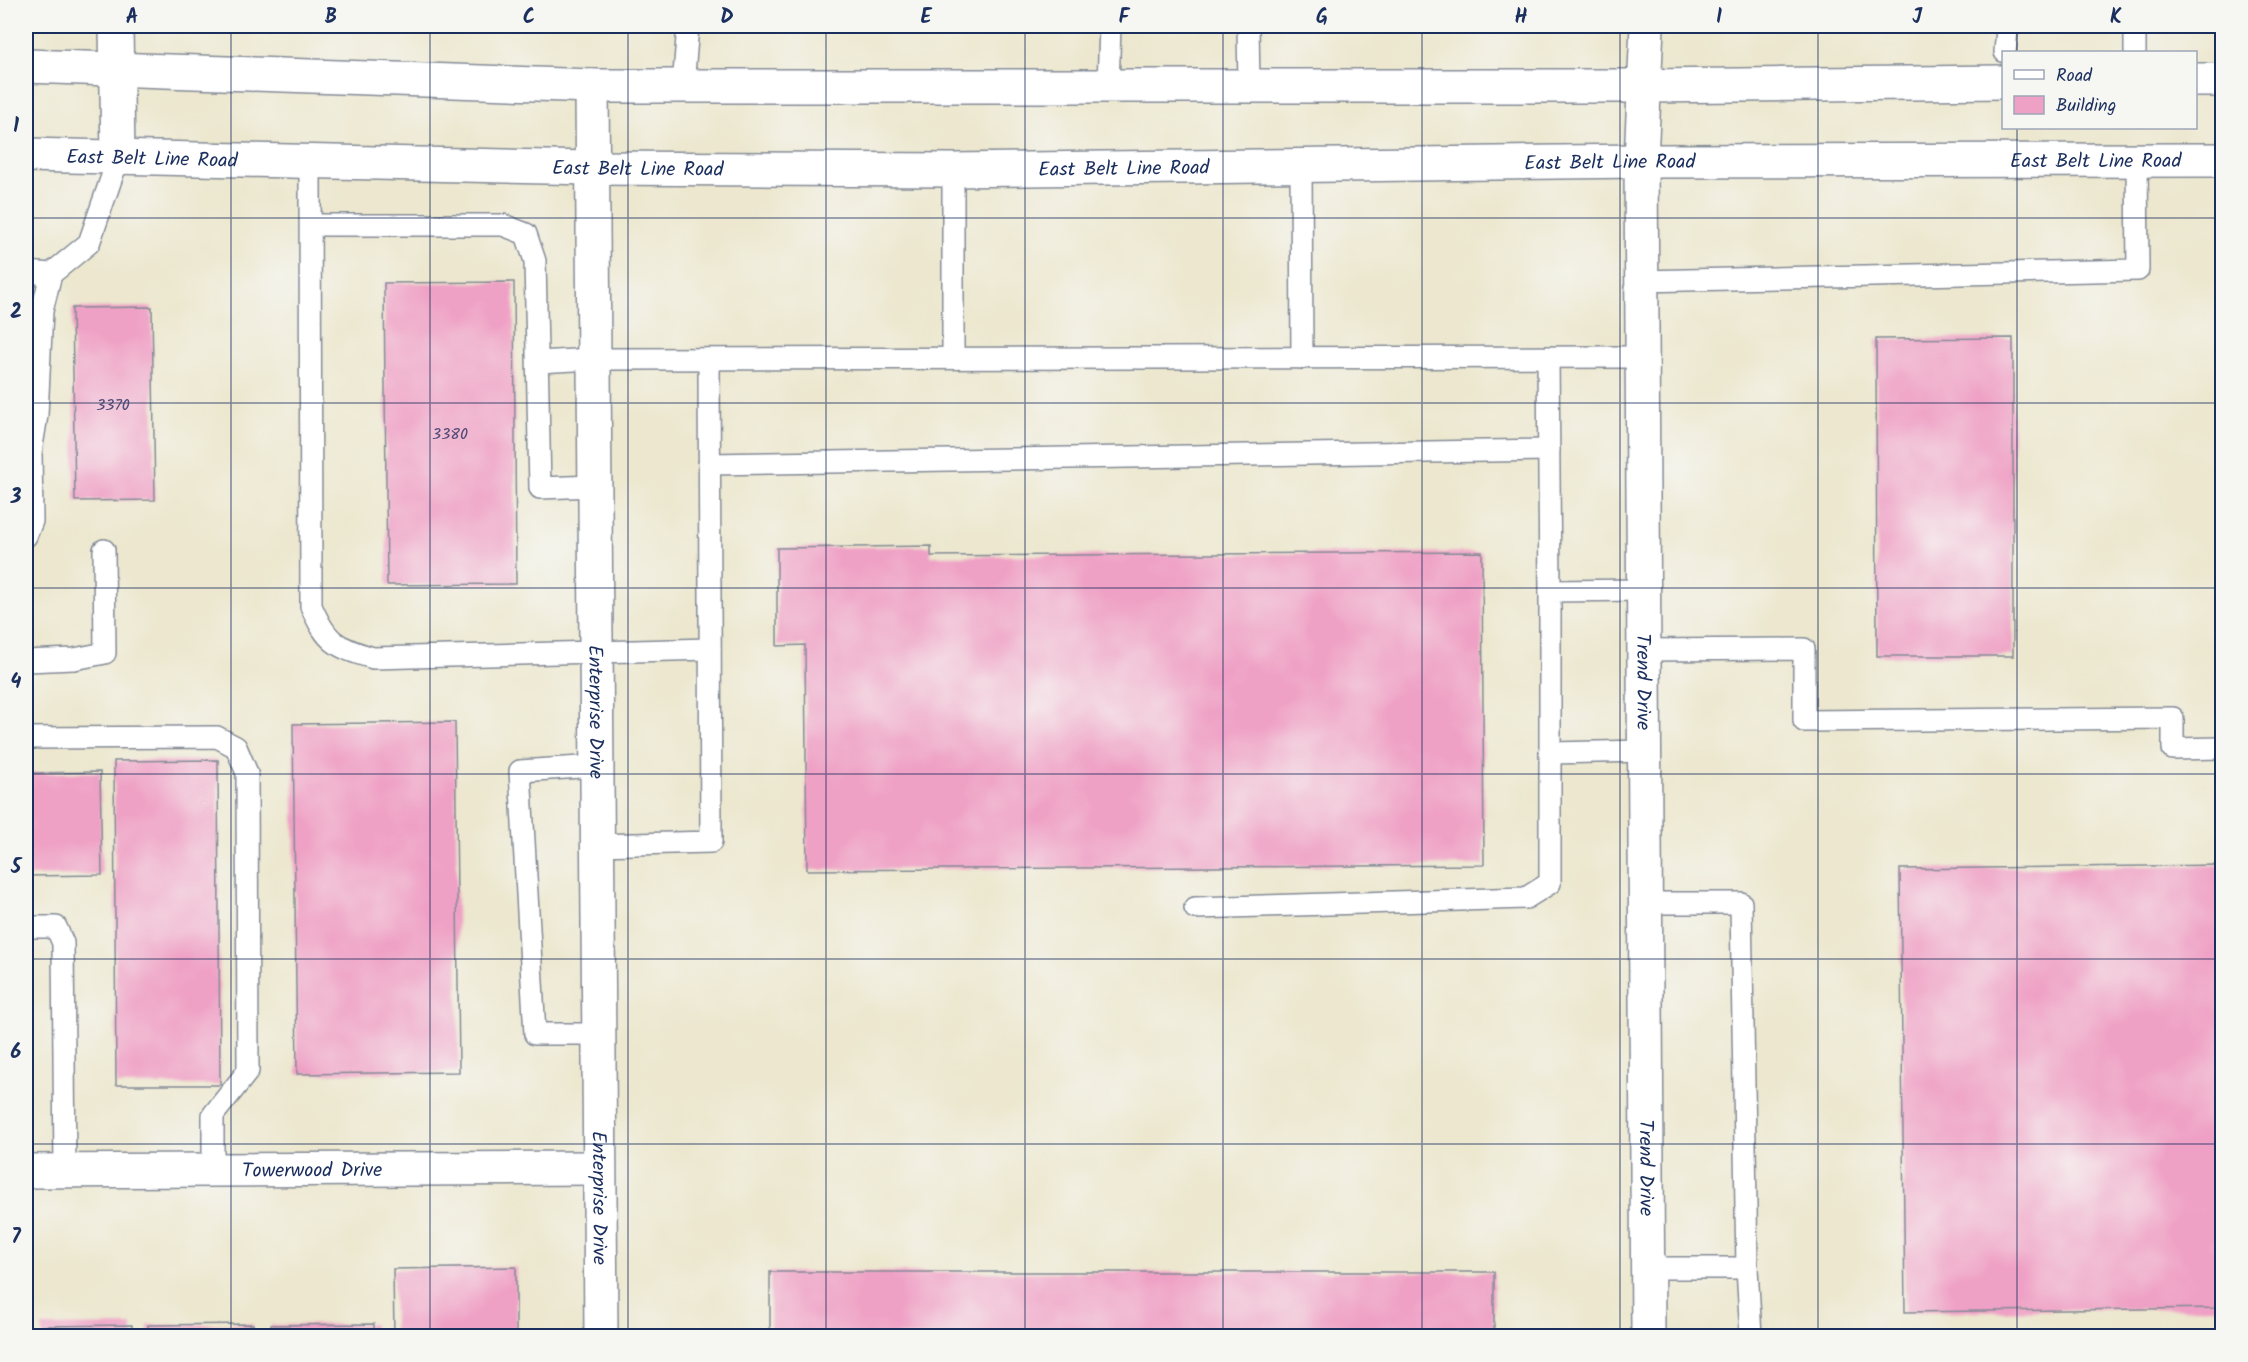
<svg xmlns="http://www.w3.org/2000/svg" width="2248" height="1362" font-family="Kalam,sans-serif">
  <rect width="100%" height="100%" fill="#f6f6f2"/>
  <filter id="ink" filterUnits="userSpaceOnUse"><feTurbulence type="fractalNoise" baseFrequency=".0167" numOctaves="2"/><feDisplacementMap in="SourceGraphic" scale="12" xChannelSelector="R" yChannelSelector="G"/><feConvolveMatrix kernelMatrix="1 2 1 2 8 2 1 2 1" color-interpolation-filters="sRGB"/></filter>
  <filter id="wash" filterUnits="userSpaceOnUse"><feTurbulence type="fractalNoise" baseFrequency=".008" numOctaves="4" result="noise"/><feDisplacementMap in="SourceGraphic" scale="24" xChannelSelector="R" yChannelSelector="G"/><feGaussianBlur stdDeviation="1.35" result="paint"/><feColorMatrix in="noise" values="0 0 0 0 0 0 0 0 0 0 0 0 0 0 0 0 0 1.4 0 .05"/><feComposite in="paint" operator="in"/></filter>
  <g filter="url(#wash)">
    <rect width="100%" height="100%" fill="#ece7ce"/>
    <g id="blocks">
      <g fill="#efa0c5">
        <polygon points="514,282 516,584 387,585 384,283"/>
        <polygon points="152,307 155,500 75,501 72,308"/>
        <polygon points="2013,338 2013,656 1877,656 1876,339"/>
        <polygon points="931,546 931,556 1482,552 1484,865 807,870 805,645 777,646 777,548"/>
        <polygon points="455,722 459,1072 297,1074 293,724"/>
        <polygon points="218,760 220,1085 116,1085 114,761"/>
        <polygon points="100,772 102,875 26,876 26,773"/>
        <polygon points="2222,865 2222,1308 1905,1312 1900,869"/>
        <polygon points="516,1267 516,1336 394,1336 393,1269"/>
        <rect x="770" y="1272" width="724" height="64"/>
        <polygon points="253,1324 253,1336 148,1336 148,1325"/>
        <polygon points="374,1324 374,1336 271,1336 271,1325"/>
        <polygon points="132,1325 132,1336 42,1336 42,1326"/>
      </g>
    </g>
  </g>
  <g filter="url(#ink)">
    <use href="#blocks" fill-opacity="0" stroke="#848b96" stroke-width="1.5"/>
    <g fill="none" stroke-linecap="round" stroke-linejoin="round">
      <g stroke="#848b96" stroke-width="24">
        <g id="service">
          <polyline points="1248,26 1249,86"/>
          <polyline points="2005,52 2007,29 2011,26"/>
          <polyline points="2135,52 2135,26"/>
          <polyline points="683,86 688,26"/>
          <polyline points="1108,86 1110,26"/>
          <path d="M310,162L311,606C327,643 336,647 373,658L710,649"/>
          <polyline points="1301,165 1302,358"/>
          <polyline points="953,170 953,358"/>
          <polyline points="311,225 503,225 526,234 535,261 540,488 594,486"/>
          <polyline points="26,272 51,274"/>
          <polyline points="1641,281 2138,270 2137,162"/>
          <polyline points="1548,357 1550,591"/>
          <polyline points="538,362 593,359 1642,357"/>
          <polyline points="709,464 1549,450"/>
          <polyline points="26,536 32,521 31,452 37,415 42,311 51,274 89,243 118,159"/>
          <polyline points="1644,590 1550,591 1550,753 1645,751"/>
          <polyline points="1644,650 1804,649 1804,721 2173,718 2173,749 2222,748"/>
          <polyline points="26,661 74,659 105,653 104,550"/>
          <polyline points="26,738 217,737 236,747 247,773 248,1071 213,1115 213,1170"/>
          <polyline points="596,766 520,771 535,1034 598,1034"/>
          <polyline points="596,845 711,842 709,359"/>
          <polyline points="1646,903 1741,903 1747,1268 1648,1268"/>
          <polyline points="1195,908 1526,898 1550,883 1550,753"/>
          <polyline points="26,927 56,927 63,943 65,1171"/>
          <polyline points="1747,1268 1751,1336"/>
        </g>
      </g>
      <g stroke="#848b96" stroke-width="36">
        <g id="minor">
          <polyline points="116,26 118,159"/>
          <path id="s1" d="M1647,26L1641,161L1648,1336"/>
          <path id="s2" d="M592,86L601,1336"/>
          <path id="s3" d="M26,1171L598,1168"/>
        </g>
      </g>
      <g stroke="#848b96" stroke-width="36">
        <g id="primary">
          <polyline points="26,66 592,86 1645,86 2004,82"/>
          <polyline points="2196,80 2222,80"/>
          <path id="s4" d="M26,155L591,168L953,170L1641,161L2222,160"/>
        </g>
      </g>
      <use href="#service" stroke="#fff" stroke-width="21"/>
      <use href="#minor" stroke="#fff" stroke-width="33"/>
      <use href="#primary" stroke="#fff" stroke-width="33"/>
    </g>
  </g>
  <path fill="none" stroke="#1b2f5e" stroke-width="1.5" stroke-opacity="0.55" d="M231,26V1336M430,26V1336M628,26V1336M826,26V1336M1025,26V1336M1223,26V1336M1422,26V1336M1620,26V1336M1818,26V1336M2017,26V52M2017,128V1336M26,218H2222M26,403H2222M26,588H2222M26,774H2222M26,959H2222M26,1144H2222"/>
  <g text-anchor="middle" stroke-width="5" stroke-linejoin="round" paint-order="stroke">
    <g font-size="16" fill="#504b78">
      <text x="113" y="410">3370</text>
      <text x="450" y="439">3380</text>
    </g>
    <g font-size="20" fill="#1b2f5e" stroke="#f6f6f2">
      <text dy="7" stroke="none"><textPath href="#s4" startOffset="126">East Belt Line Road</textPath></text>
      <text dy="7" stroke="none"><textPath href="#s4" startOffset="2070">East Belt Line Road</textPath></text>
      <text dy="7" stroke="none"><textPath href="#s4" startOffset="1584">East Belt Line Road</textPath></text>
      <text dy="7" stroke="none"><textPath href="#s4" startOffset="1098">East Belt Line Road</textPath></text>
      <text dy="7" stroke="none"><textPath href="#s4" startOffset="612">East Belt Line Road</textPath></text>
      <text dy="7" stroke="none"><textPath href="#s1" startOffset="656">Trend Drive</textPath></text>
      <text dy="7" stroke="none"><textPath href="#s2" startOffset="626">Enterprise Drive</textPath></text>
      <text dy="7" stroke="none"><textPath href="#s1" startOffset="1142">Trend Drive</textPath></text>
      <text dy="7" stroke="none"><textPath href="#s3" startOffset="286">Towerwood Drive</textPath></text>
      <text dy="7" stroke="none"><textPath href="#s2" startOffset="1112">Enterprise Drive</textPath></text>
    </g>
  </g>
  <rect width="2248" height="1362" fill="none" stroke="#f6f6f2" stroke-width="66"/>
  <rect x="2002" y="51" width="195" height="78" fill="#f6f6f2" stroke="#9ea6b7" stroke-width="1.5"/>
  <rect x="2014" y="70" width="30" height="9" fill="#ffffff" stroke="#9ea6b7" stroke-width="1.5"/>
  <text x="2056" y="81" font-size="18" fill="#1b2f5e">Road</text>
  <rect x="2014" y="96" width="30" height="18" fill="#efa0c5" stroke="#9ea6b7" stroke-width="1.5"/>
  <text x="2056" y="111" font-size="18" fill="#1b2f5e">Building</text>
  <rect x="33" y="33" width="2182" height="1296" fill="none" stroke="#1b2f5e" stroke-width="2"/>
  <g font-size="20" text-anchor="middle" font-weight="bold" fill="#1b2f5e">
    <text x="132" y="23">A</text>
    <text x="331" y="23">B</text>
    <text x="529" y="23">C</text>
    <text x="727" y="23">D</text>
    <text x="926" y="23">E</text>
    <text x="1124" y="23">F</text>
    <text x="1322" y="23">G</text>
    <text x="1521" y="23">H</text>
    <text x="1719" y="23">I</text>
    <text x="1917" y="23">J</text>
    <text x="2116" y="23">K</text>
    <text x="16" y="132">1</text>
    <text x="16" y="318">2</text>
    <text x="16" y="503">3</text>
    <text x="16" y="688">4</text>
    <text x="16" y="873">5</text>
    <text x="16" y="1058">6</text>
    <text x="16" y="1243">7</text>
  </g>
</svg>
